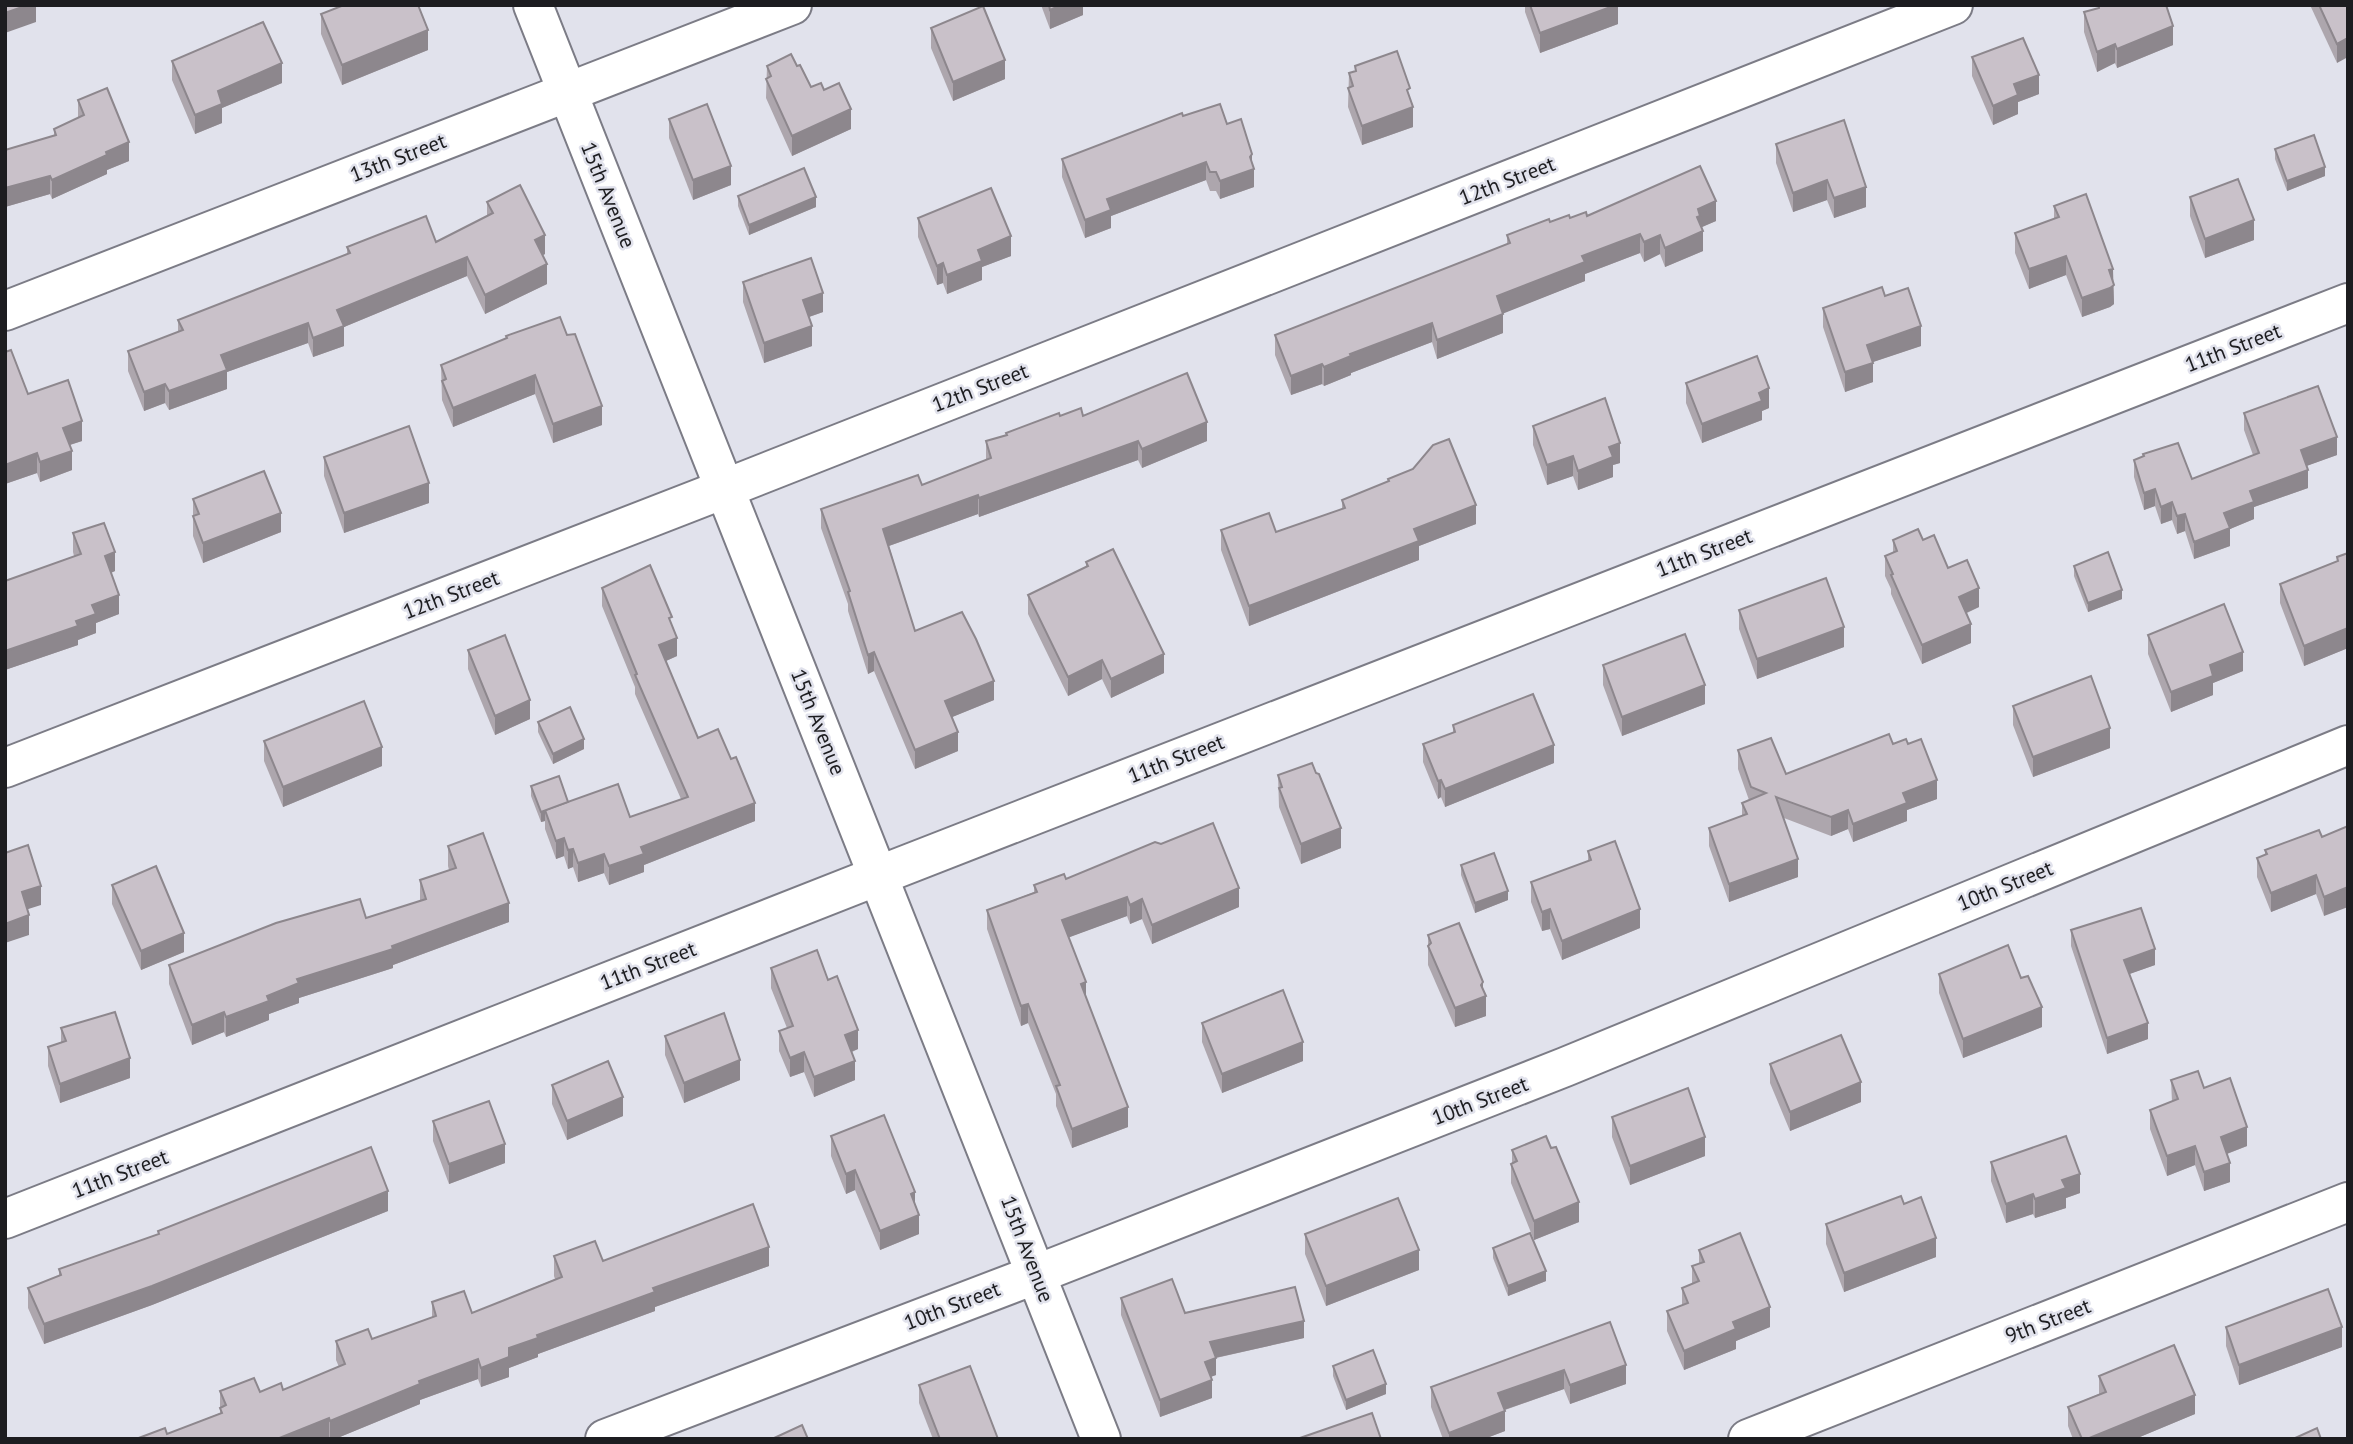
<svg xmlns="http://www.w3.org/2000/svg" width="2353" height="1444" font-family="'PT Sans',sans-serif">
  <rect width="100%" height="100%" fill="#e1e2ec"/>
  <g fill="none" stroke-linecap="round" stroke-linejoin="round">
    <g stroke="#7c7c86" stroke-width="42">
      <g id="minor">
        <polyline points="533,5 1101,1439"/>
        <polyline points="5,311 792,5"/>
        <polyline points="5,768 724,489 1953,5"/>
        <polyline points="5,1219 880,875 2348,303"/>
        <polyline points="605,1439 1037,1274 1565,1067 2348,745"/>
        <polyline points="1748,1439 2348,1202"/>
      </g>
    </g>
    <use href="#minor" stroke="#fff" stroke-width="38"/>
  </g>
  <g fill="#ada6ad">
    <polygon points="1041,5 1083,5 1083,15 1050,29"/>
    <polygon points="1525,5 1618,5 1618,24 1540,53 1525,12"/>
    <polygon points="2310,5 2348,5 2337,63"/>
    <polygon points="2084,12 2173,45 2117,68 2115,63 2097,72 2084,32"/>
    <polygon points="321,14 428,50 342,85 321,34"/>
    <polygon points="931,28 1005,79 953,101 931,48"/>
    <polygon points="1972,57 2039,94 2018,102 2018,114 1993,125 1972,76"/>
    <polygon points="172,61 282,83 222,108 222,123 195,134 172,80"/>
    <polygon points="767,66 797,66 811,87 824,90 851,129 792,156 766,98"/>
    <polygon points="1355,66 1413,127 1362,145 1348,107 1349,73 1355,71"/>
    <polygon points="78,100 129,161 107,170 107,174 52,199 50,194 5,207 5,150 54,136 54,129 78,118"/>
    <polygon points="1183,116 1227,124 1252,163 1254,187 1220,199 1216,191 1210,191 1206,180 1111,216 1111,228 1085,238 1062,177 1062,159"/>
    <polygon points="669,119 731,185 693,200 669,138"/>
    <polygon points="1776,144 1866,207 1834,218 1827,200 1793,212 1776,163"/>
    <polygon points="2275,149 2325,176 2287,191 2275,159"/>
    <polygon points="738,196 816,207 749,235 738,206"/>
    <polygon points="2190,197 2254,240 2205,258 2190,216"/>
    <polygon points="487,202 545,254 543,255 547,284 485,314 467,276 344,327 344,346 313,357 308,343 227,372 227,389 169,410 165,403 144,411 128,371 128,351 178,332 178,320 347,254 347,247 436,242 487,216"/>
    <polygon points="2054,206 2113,282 2114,304 2110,307 2082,317 2066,275 2029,289 2015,253 2015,233 2054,219"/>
    <polygon points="1587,216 1716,221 1701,227 1703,251 1665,267 1660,254 1644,262 1640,253 1585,274 1585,281 1503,313 1503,333 1437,359 1432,342 1351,373 1351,375 1324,386 1322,384 1291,395 1275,355 1275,335 1507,244 1507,235 1550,222"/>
    <polygon points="918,218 1011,256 982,267 982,280 947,294 943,283 937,285 918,237"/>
    <polygon points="743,282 823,312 809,317 812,346 764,363 743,302"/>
    <polygon points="1885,296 1921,346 1873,362 1873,382 1845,392 1823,327 1823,308"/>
    <polygon points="506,336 602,425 553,443 535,394 453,427 442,400 441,365 506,338"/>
    <polygon points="5,352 28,394 82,441 70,445 72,470 40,482 37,473 5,484"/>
    <polygon points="1686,383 1769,408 1762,411 1762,420 1702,443 1686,403"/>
    <polygon points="2244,413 2337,455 2306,466 2308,488 2254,507 2254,519 2230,529 2230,546 2194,559 2185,531 2177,534 2172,520 2161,524 2155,506 2144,510 2134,477 2134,460 2143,457 2143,454 2192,479 2253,455 2244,430"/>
    <polygon points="1060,416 1083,416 1207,441 1142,468 1138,460 979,517 978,514 889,546 915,631 994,700 952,717 958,751 915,769 874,671 868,674 848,611 848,604 821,528 821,509 922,485 986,460 986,441 1006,435"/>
    <polygon points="1533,426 1620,463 1613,465 1613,477 1578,490 1573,476 1547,485 1533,445"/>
    <polygon points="324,457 429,503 344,533 324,476"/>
    <polygon points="1388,479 1476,524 1419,546 1419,560 1249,626 1221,550 1221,530 1276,532 1342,509 1342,500 1388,482"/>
    <polygon points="193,499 281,532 203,563 193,536"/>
    <polygon points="73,533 115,571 111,573 119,614 96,623 96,633 78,640 78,645 5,670 5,581 74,556 73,552"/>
    <polygon points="1893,540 1923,540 1948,568 1979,607 1967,613 1971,643 1922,664 1891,594 1891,589 1885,576 1885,556 1893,553"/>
    <polygon points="2348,553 2348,648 2304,666 2280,603 2280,584 2337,561 2337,557"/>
    <polygon points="1086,562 1164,673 1111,698 1102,679 1068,696 1028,614 1028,595 1086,567"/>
    <polygon points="2074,566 2122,599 2088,612 2074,576"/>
    <polygon points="602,588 672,626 677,656 666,661 698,738 755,821 644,865 644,872 609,885 604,873 578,882 573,867 568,869 564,856 556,859 545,829 545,821 541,822 531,796 531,786 568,802 630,817 681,799 635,694 635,687 602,606"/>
    <polygon points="1739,610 1844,647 1757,679 1739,629"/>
    <polygon points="2148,635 2243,671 2213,683 2213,695 2171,712 2148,654"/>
    <polygon points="468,650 530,719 495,735 468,669"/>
    <polygon points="1603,665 1705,704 1622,736 1603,685"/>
    <polygon points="2013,706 2110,748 2033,777 2013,725"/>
    <polygon points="538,722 584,749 553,764 538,732"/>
    <polygon points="1453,725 1554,763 1445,807 1441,797 1438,799 1423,762 1423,744 1453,733"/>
    <polygon points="264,741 382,766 283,807 264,761"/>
    <polygon points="1893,744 1937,799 1907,810 1907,821 1853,842 1848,829 1831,836 1784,818 1798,877 1729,902 1709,846 1709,828 1742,816 1742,803 1749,800 1738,769 1738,750 1786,774"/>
    <polygon points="1278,775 1341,848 1301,864 1279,807"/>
    <polygon points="2348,826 2324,916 2316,894 2271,912 2257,877 2257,858 2265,855 2265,850 2322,837"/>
    <polygon points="448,846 509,922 393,965 393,968 299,998 299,1003 269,1014 269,1020 226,1037 224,1032 192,1045 169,984 169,965 366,918 420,901 420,880 449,870 448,866"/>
    <polygon points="1588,851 1640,928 1562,960 1550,929 1542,931 1531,902 1531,882 1588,861"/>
    <polygon points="1461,865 1508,900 1475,913 1461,875"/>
    <polygon points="1066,879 1239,907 1152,944 1142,919 1130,924 1127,916 1069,937 1086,997 1128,1127 1072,1148 1056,1106 1056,1094 1028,1023 1021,1026 987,929 987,910 1034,892 1034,885"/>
    <polygon points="112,885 184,952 141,970 112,904"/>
    <polygon points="2071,930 2155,965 2129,974 2148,1039 2107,1054 2071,946"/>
    <polygon points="1428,935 1483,990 1486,1016 1455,1027 1428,965"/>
    <polygon points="771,968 828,980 858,1049 852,1052 855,1080 814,1097 804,1072 790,1077 779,1051 779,1031 787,1028 771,988"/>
    <polygon points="1939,974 2042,1027 1963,1058 1939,993"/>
    <polygon points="1202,1023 1303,1061 1222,1093 1202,1042"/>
    <polygon points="61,1028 130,1078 60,1103 48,1066 48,1047 61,1042"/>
    <polygon points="665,1036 740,1080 684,1103 665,1055"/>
    <polygon points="1770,1064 1861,1102 1790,1131 1770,1083"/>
    <polygon points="2171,1080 2204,1088 2247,1146 2227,1154 2230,1182 2204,1191 2195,1165 2167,1176 2150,1129 2150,1110 2172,1102"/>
    <polygon points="552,1085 623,1116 567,1140 552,1104"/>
    <polygon points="1612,1117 1705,1156 1630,1185 1612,1137"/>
    <polygon points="433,1121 505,1163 449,1184 433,1141"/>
    <polygon points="831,1136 915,1204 919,1234 880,1250 855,1190 846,1194 831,1156"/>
    <polygon points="1512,1150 1579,1222 1534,1240 1511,1183 1511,1164 1512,1163"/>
    <polygon points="1991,1162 2080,1193 2066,1198 2066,1208 2035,1218 2033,1214 2006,1223 1991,1181"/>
    <polygon points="1904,1204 1936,1257 1844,1292 1826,1244 1826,1224"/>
    <polygon points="388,1211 152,1305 44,1344 28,1308 28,1288 59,1276 59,1269 158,1234 158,1231"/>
    <polygon points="1305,1234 1419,1270 1326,1306 1305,1254"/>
    <polygon points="1493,1248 1546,1281 1508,1296 1493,1258"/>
    <polygon points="1699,1250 1770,1327 1736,1341 1736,1349 1684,1370 1667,1331 1667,1311 1682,1305 1682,1288 1692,1284 1692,1266 1699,1264"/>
    <polygon points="554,1256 603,1261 769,1266 655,1307 655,1311 538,1354 538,1357 509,1368 509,1377 481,1387 478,1379 420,1400 420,1404 335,1439 329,1439 329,1437 167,1434 220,1413 220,1391 260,1392 283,1390 339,1367 336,1360 336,1341 372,1339 432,1317 432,1302 472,1313 555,1279 554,1276"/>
    <polygon points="1121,1298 1185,1313 1304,1338 1216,1358 1216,1375 1210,1377 1212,1398 1160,1417 1121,1315"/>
    <polygon points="1610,1322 1626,1384 1570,1404 1564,1389 1505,1410 1505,1431 1484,1439 1443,1439 1431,1407 1431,1387"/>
    <polygon points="2226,1327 2342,1347 2239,1385 2226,1346"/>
    <polygon points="1333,1366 1386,1394 1346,1410 1333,1376"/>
    <polygon points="2099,1376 2195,1414 2135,1439 2073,1439 2068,1426 2068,1407 2099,1394"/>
    <polygon points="919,1385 998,1439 933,1439 919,1403"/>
  </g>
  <g fill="#8d878d">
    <polygon points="28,5 36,5 36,22 5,33 5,13"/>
    <polygon points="1061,5 1083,5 1083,15 1050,29 1050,10"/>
    <polygon points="1616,5 1618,5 1618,24 1540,53 1540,33"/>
    <polygon points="2173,26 2173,45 2117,68 2117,49"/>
    <polygon points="428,30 428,50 342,85 342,65"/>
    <polygon points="2348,38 2348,57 2337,63 2337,44"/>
    <polygon points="2115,44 2115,63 2097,72 2097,52"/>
    <polygon points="1005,60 1005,79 953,101 953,82"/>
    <polygon points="282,63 282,83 222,108 222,123 195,134 195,115 218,91"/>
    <polygon points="2039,75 2039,94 2018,102 2018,114 1993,125 1993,106 2014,84"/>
    <polygon points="1413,107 1413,127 1362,145 1362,126"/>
    <polygon points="851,109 851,129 792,156 792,136"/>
    <polygon points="129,142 129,161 107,170 107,174 52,199 52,180 106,152"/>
    <polygon points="1252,154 1252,169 1254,169 1254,187 1220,199 1220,181"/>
    <polygon points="1206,162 1206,180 1111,216 1111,228 1085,238 1085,220 1107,199"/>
    <polygon points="731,166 731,185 693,200 693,180"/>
    <polygon points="2325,167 2325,176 2287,191 2287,181"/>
    <polygon points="50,176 50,194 5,207 5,188"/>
    <polygon points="1827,180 1827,200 1793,212 1793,193"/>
    <polygon points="1866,187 1866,207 1834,218 1834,198"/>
    <polygon points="816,197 816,207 749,235 749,225"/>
    <polygon points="1716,201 1716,221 1700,228 1703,231 1703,251 1665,267 1665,248 1698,209"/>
    <polygon points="2254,220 2254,240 2205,258 2205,239"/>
    <polygon points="1640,234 1640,253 1585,274 1585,281 1497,316 1497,296 1582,256"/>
    <polygon points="545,235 545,254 535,259 535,240"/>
    <polygon points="1660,235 1660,254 1644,262 1644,242"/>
    <polygon points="1011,236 1011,256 982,267 982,280 947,294 947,275 978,250"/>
    <polygon points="2066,256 2066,275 2029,289 2029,269"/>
    <polygon points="467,257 467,276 344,327 344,346 313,357 313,338 337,310"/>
    <polygon points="943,263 943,283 937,285 937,266"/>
    <polygon points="547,264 547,284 485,314 485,295"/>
    <polygon points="2113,269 2114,304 2110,307 2082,317 2082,298 2109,270"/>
    <polygon points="823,293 823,312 803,319 803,300"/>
    <polygon points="1503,314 1503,333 1437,359 1437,340"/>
    <polygon points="308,323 308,343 227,372 227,389 169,410 169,391 221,355"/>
    <polygon points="1432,323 1432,342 1351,373 1351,375 1324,386 1324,367 1350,354"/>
    <polygon points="812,326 812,346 764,363 764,343"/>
    <polygon points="1921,326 1921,346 1867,364 1867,345"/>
    <polygon points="1873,363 1873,382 1845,392 1845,372"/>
    <polygon points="1322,364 1322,384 1291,395 1291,376"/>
    <polygon points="535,375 535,394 453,427 453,408"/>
    <polygon points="165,384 165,403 144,411 144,392"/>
    <polygon points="1769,388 1769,408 1762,411 1762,420 1702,443 1702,424 1759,393"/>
    <polygon points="602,406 602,425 553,443 553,424"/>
    <polygon points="82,421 82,441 63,447 63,428"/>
    <polygon points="1207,422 1207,441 1142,468 1142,449"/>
    <polygon points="2337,437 2337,455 2301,468 2301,450"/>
    <polygon points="1138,441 1138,460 979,517 979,498"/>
    <polygon points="1620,443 1620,463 1613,465 1613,477 1578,490 1578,471 1609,447"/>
    <polygon points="72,451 72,470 40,482 40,462"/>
    <polygon points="37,453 37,473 5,484 5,465"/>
    <polygon points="1573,456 1573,476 1547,485 1547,465"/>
    <polygon points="2308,470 2308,488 2254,507 2254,519 2230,529 2230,546 2194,559 2194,542 2224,513 2250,491"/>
    <polygon points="429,483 429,503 344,533 344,513"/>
    <polygon points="2155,489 2155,506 2144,510 2144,493"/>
    <polygon points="978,495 978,514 883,548 883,529"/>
    <polygon points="2172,502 2172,520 2161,524 2161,507"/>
    <polygon points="1476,505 1476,524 1419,546 1419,560 1249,626 1249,606 1414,529"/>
    <polygon points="281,513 281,532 203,563 203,543"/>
    <polygon points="2185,514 2185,531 2177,534 2177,516"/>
    <polygon points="115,552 115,571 105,575 105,556"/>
    <polygon points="1979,588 1979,607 1959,616 1959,597"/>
    <polygon points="2122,590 2122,599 2088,612 2088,603"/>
    <polygon points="119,595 119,614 96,623 96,633 78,640 78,645 5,670 5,651 76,621 92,605"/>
    <polygon points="1971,624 1971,643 1922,664 1922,645"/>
    <polygon points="1844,627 1844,647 1757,679 1757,659"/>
    <polygon points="2348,628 2348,648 2304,666 2304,646"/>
    <polygon points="677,638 677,656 659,664 659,645"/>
    <polygon points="874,652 874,671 868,674 868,655"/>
    <polygon points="2243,652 2243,671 2213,683 2213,695 2171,712 2171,692 2210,665"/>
    <polygon points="1164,654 1164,673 1111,698 1111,679"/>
    <polygon points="1102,660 1102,679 1068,696 1068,677"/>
    <polygon points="994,681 994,700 945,720 945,701"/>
    <polygon points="1705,685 1705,704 1622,736 1622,717"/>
    <polygon points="530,700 530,719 495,735 495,716"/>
    <polygon points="2110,728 2110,748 2033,777 2033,757"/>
    <polygon points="958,732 958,751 915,769 915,750"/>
    <polygon points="584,739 584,749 553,764 553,754"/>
    <polygon points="1554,745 1554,763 1445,807 1445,789"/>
    <polygon points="382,747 382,766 283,807 283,787"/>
    <polygon points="1441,780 1441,797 1438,799 1438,781"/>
    <polygon points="1937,780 1937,799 1907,810 1907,821 1853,842 1853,824 1903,793"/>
    <polygon points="755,803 755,821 644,865 644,872 609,885 609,866 641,847"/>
    <polygon points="1848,810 1848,829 1831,836 1831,817"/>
    <polygon points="545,811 545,821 541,822 541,812"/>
    <polygon points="1341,828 1341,848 1301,864 1301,844"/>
    <polygon points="564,838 564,856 556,859 556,841"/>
    <polygon points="573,849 573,867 568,869 568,850"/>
    <polygon points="604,854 604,873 578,882 578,863"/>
    <polygon points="1798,859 1798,877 1729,902 1729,884"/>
    <polygon points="2316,875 2316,894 2271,912 2271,893"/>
    <polygon points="41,886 41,905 22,911 22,892"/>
    <polygon points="2348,887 2348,907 2324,916 2324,897"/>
    <polygon points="1239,888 1239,907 1152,944 1152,925"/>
    <polygon points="1508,891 1508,900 1475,913 1475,903"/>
    <polygon points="1127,897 1127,916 1062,940 1062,920"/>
    <polygon points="1142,899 1142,919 1130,924 1130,905"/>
    <polygon points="509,903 509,922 393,965 393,968 299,998 299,1003 269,1014 269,1020 226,1037 226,1017 297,979 392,946"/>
    <polygon points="1550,909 1550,929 1542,931 1542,912"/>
    <polygon points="1640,909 1640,928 1562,960 1562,941"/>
    <polygon points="29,915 29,935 5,943 5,924"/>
    <polygon points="184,933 184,952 141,970 141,951"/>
    <polygon points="2155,949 2155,965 2124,976 2124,960"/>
    <polygon points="1086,982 1086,1001 1081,984"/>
    <polygon points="1483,982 1483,997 1486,996 1486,1016 1455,1027 1455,1008"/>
    <polygon points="1028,1004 1028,1023 1021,1026 1021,1006"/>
    <polygon points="2042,1007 2042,1027 1963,1058 1963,1039"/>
    <polygon points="224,1012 224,1032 192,1045 192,1025"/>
    <polygon points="2148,1023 2148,1039 2107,1054 2107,1038"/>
    <polygon points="858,1030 858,1049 845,1054 845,1035"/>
    <polygon points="1303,1042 1303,1061 1222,1093 1222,1074"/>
    <polygon points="804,1052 804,1072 790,1077 790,1058"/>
    <polygon points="130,1058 130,1078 60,1103 60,1084"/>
    <polygon points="740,1060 740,1080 684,1103 684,1083"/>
    <polygon points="855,1061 855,1080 814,1097 814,1077"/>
    <polygon points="1861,1082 1861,1102 1790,1131 1790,1112"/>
    <polygon points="623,1097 623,1116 567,1140 567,1121"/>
    <polygon points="1128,1107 1128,1127 1072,1148 1072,1129"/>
    <polygon points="2247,1127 2247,1146 2221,1156 2221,1137"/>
    <polygon points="1705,1137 1705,1156 1630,1185 1630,1166"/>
    <polygon points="505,1144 505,1163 449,1184 449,1164"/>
    <polygon points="2195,1146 2195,1165 2167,1176 2167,1156"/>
    <polygon points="2230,1163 2230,1182 2204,1191 2204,1172"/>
    <polygon points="855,1170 855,1190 846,1194 846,1174"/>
    <polygon points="2080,1174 2080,1193 2066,1198 2066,1208 2035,1218 2035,1199 2062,1180"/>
    <polygon points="388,1191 388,1211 152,1305 44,1344 44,1324"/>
    <polygon points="915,1192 915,1212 911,1194"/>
    <polygon points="2033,1194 2033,1214 2006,1223 2006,1204"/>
    <polygon points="1579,1202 1579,1222 1534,1240 1534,1221"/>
    <polygon points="919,1215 919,1234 880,1250 880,1231"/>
    <polygon points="1936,1238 1936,1257 1844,1292 1844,1273"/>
    <polygon points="769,1247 769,1266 655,1307 655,1311 538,1354 538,1357 509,1368 509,1377 481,1387 481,1368 509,1348 537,1335 653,1288"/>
    <polygon points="1419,1250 1419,1270 1326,1306 1326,1286"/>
    <polygon points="1546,1271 1546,1281 1508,1296 1508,1286"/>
    <polygon points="1770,1307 1770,1327 1736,1341 1736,1349 1684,1370 1684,1351 1733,1322"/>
    <polygon points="1304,1321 1304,1338 1210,1359 1210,1342"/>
    <polygon points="2342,1327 2342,1347 2239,1385 2239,1365"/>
    <polygon points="1216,1358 1216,1375 1205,1379 1205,1362"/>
    <polygon points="478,1359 478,1379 420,1400 420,1404 335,1439 330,1439 330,1421 419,1381"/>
    <polygon points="1626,1365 1626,1384 1570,1404 1570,1385"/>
    <polygon points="1564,1370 1564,1389 1498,1412 1498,1393"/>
    <polygon points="1212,1380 1212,1398 1160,1417 1160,1400"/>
    <polygon points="1386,1384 1386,1394 1346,1410 1346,1400"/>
    <polygon points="2195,1395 2195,1414 2135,1439 2087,1439"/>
    <polygon points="1505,1411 1505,1431 1484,1439 1449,1439 1449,1433"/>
    <polygon points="329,1418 329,1437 325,1439 277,1439"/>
  </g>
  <g fill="#c9c1c9" stroke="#8d878d" stroke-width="2">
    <polygon points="5,5 28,5 5,13"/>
    <polygon points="344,5 418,5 428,30 342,65 321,14"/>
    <polygon points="1049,5 1061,5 1050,10"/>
    <polygon points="1530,5 1616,5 1540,33"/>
    <polygon points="2099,5 2166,5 2173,26 2117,49 2115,44 2097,52 2084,12 2099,8"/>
    <polygon points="2319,5 2348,5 2348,38 2337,44"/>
    <polygon points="983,6 1005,60 953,82 931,28"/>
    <polygon points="263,22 282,63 218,91 222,104 195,115 172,61"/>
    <polygon points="2023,38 2039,75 2014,84 2018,95 1993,106 1972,57"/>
    <polygon points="1397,51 1410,88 1407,90 1413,107 1362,126 1348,88 1353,86 1349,73 1356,71 1355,66"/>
    <polygon points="791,54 797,66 800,65 811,87 821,83 824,90 839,83 851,109 792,136 766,79 771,76 767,66"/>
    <polygon points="107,88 129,142 106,152 107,155 52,180 50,176 5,188 5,150 56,135 54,129 84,115 78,100"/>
    <polygon points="707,104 731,166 693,180 669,119"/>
    <polygon points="1220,104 1227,124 1241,119 1252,154 1250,157 1254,169 1220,181 1216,172 1210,172 1206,162 1107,199 1111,210 1085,220 1062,159 1182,113 1183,116"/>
    <polygon points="1844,120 1866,187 1834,198 1827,180 1793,193 1776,144"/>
    <polygon points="2314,135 2325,167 2287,181 2275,149"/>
    <polygon points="1700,166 1716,201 1698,209 1700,216 1697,217 1703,231 1665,248 1660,235 1644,242 1640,234 1582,256 1585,262 1497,296 1503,314 1437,340 1432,323 1350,354 1351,356 1324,367 1322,364 1291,376 1275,335 1510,243 1507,235 1549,219 1550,222 1569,215 1570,218 1586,212 1587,216"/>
    <polygon points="804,168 816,197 749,225 738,196"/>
    <polygon points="2238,179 2254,220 2205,239 2190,197"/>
    <polygon points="520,185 545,235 535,240 547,264 485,295 467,257 337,310 344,326 313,338 308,323 221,355 227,370 169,391 165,384 144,392 128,351 183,330 178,320 350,253 347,247 426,216 436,242 493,213 487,202"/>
    <polygon points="991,188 1011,236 978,250 982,261 947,275 943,263 937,266 918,218"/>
    <polygon points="2086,194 2113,269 2109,270 2114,285 2110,288 2082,298 2066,256 2029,269 2015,233 2059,217 2054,206"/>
    <polygon points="811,258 823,293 803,300 812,326 764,343 743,282"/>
    <polygon points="1882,287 1885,296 1908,288 1921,326 1867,345 1873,363 1845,372 1823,308"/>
    <polygon points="560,317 567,335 575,334 602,406 553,424 535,375 453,408 442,381 446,379 441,365 507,338 506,336"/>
    <polygon points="11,350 28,394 68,380 82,421 63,428 72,451 40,462 37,453 5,465 5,352"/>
    <polygon points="1757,356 1769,388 1759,393 1762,401 1702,424 1686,383"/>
    <polygon points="1187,373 1207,422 1142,449 1138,441 979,498 978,495 883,529 915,631 962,612 976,639 994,681 945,701 958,732 915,750 874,652 868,655 848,592 850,591 821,509 918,475 922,485 991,458 986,441 1007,435 1006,433 1059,413 1060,416 1081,408 1083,416"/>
    <polygon points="2318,386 2337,437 2301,450 2308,470 2250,491 2254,502 2224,513 2230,528 2194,542 2185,514 2177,516 2172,502 2161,507 2155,489 2144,493 2134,460 2144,456 2143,454 2178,443 2192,479 2259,453 2244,413"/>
    <polygon points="1605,398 1620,443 1609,447 1613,457 1578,471 1573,456 1547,465 1533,426"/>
    <polygon points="409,426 429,483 344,513 324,457"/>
    <polygon points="1449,439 1476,505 1414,529 1419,541 1249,606 1221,530 1269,513 1276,532 1345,508 1342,500 1389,481 1388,479 1413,469 1433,445"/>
    <polygon points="264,471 281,513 203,543 193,516 199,514 193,499"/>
    <polygon points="104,523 115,552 105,556 119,595 92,605 96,614 76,621 78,626 5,651 5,581 81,554 73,533"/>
    <polygon points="1918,529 1923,540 1934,535 1948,568 1967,560 1979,588 1959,597 1971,624 1922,645 1891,575 1893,574 1885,556 1897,551 1893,540"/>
    <polygon points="1113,549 1164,654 1111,679 1102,660 1068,677 1028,595 1088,566 1086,562"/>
    <polygon points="2108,552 2122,590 2088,603 2074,566"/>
    <polygon points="2348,553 2348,628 2304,646 2280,584 2338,561 2337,557"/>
    <polygon points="650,565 672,617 669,618 677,638 659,645 698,738 718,729 731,759 736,757 755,803 641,847 644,854 609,866 604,854 578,863 573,849 568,850 564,838 556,841 545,810 618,784 630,817 688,797 635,675 637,674 602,588"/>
    <polygon points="1826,578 1844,627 1757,659 1739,610"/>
    <polygon points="2224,604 2243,652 2210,665 2213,676 2171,692 2148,635"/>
    <polygon points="1685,634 1705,685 1622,717 1603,665"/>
    <polygon points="505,635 530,700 495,716 468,650"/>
    <polygon points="2091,676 2110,728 2033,757 2013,706"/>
    <polygon points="1533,694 1554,745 1445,789 1441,780 1438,781 1423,744 1455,732 1453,725"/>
    <polygon points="364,701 382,747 283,787 264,741"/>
    <polygon points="570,707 584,739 553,754 538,722"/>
    <polygon points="1889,734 1893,744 1906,739 1908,744 1921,739 1937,780 1903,793 1907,803 1853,824 1848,810 1831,817 1776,797 1798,859 1729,884 1709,828 1747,814 1742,803 1766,793 1751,787 1738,750 1771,738 1786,774"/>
    <polygon points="1312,763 1316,773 1319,774 1341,828 1301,844 1279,788 1282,787 1278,775"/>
    <polygon points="559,776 568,802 541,812 531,786"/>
    <polygon points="1213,823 1239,888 1152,925 1142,899 1130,905 1127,897 1062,920 1086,982 1081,984 1128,1107 1072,1129 1056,1086 1060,1085 1028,1004 1021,1006 987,910 1037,892 1034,885 1064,874 1066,879 1155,842 1161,844"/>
    <polygon points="2348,826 2348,887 2324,897 2316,875 2271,893 2257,858 2267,854 2265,850 2319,830 2322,837"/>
    <polygon points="483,833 509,903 392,946 393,949 297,979 299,983 267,996 269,1001 226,1017 224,1012 192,1025 169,965 276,923 360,899 366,918 426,899 420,880 456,868 448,846"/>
    <polygon points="1615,841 1640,909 1562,941 1550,909 1542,912 1531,882 1591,860 1588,851"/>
    <polygon points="28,845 41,886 22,892 29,915 5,924 5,853"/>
    <polygon points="1494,853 1508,891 1475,903 1461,865"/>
    <polygon points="156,866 184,933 141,951 112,885"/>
    <polygon points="2141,908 2155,949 2124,960 2148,1023 2107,1038 2071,930"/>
    <polygon points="1459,923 1483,982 1481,985 1486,996 1455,1008 1428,946 1431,943 1428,935"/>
    <polygon points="2008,945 2021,978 2028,976 2042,1007 1963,1039 1939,974"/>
    <polygon points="817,950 828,980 837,976 858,1030 845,1035 855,1061 814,1077 804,1052 790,1058 779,1031 793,1026 771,968"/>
    <polygon points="1283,990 1303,1042 1222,1074 1202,1023"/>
    <polygon points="115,1012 130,1058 60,1084 48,1047 66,1041 61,1028"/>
    <polygon points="724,1013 740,1060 684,1083 665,1036"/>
    <polygon points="1841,1035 1861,1082 1790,1112 1770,1064"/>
    <polygon points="608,1061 623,1097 567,1121 552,1085"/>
    <polygon points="2198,1071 2204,1088 2230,1078 2247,1127 2221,1137 2230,1163 2204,1172 2195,1146 2167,1156 2150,1110 2178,1099 2171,1080"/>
    <polygon points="1688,1088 1705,1137 1630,1166 1612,1117"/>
    <polygon points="489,1101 505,1144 449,1164 433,1121"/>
    <polygon points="884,1115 915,1192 911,1194 919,1215 880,1231 855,1170 846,1174 831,1136"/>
    <polygon points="1546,1136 1551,1148 1556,1147 1579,1202 1534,1221 1511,1164 1517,1161 1512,1150"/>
    <polygon points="2066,1136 2080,1174 2062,1180 2066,1188 2035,1199 2033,1194 2006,1204 1991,1162"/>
    <polygon points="371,1147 388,1191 152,1286 44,1324 28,1288 61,1275 59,1269 159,1234 158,1231"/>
    <polygon points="1901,1196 1904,1204 1921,1197 1936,1238 1844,1273 1826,1224"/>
    <polygon points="1398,1198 1419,1250 1326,1286 1305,1234"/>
    <polygon points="753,1204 769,1247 653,1288 655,1292 537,1335 538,1338 509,1348 509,1357 481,1368 478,1359 419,1381 420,1384 330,1421 329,1418 277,1439 136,1439 165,1428 167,1434 222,1413 220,1408 226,1405 220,1391 254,1378 260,1392 281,1383 283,1390 345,1364 336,1341 368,1329 372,1339 436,1316 432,1302 464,1291 472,1313 562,1277 554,1256 595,1241 603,1261"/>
    <polygon points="1530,1233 1546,1271 1508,1286 1493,1248"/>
    <polygon points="1740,1233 1770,1307 1733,1322 1736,1329 1684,1351 1667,1311 1688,1303 1682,1288 1699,1281 1692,1266 1704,1262 1699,1250"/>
    <polygon points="1172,1279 1185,1313 1295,1287 1304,1321 1210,1342 1216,1358 1205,1362 1212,1380 1160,1400 1121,1298"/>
    <polygon points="2328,1289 2342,1327 2239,1365 2226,1327"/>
    <polygon points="1610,1322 1626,1365 1570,1385 1564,1370 1498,1393 1505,1411 1449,1433 1431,1387"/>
    <polygon points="2174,1345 2195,1395 2087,1439 2082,1439 2068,1407 2106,1392 2099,1376"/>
    <polygon points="1373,1350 1386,1384 1346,1400 1333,1366"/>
    <polygon points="970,1366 998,1439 940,1439 919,1385"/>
    <polygon points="1372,1413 1381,1439 1297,1439"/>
    <polygon points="802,1425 808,1439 772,1439"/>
    <polygon points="2317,1428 2321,1439 2293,1439"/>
  </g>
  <g text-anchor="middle" stroke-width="5" stroke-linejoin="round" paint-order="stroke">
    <g font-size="21" fill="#1d1d20" stroke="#e1e2ec">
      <text transform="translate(398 158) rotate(-21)" y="7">13th Street</text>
      <text transform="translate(1507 181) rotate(-21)" y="7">12th Street</text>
      <text transform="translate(608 195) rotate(68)" y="7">15th Avenue</text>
      <text transform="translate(2233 348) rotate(-21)" y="7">11th Street</text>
      <text transform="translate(980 388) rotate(-21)" y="7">12th Street</text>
      <text transform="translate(1704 553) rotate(-21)" y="7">11th Street</text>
      <text transform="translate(451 595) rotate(-21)" y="7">12th Street</text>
      <text transform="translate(818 722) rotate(68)" y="7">15th Avenue</text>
      <text transform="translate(1176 759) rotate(-21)" y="7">11th Street</text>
      <text transform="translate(2005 886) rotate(-22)" y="7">10th Street</text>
      <text transform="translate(648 966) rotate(-21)" y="7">11th Street</text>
      <text transform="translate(1480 1101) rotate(-21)" y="7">10th Street</text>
      <text transform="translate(120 1174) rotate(-21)" y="7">11th Street</text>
      <text transform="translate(1027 1249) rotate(69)" y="7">15th Avenue</text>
      <text transform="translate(952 1306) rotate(-21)" y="7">10th Street</text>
      <text transform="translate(2048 1321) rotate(-21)" y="7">9th Street</text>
    </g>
  </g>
  <rect width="2353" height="1444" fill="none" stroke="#1d1d20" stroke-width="14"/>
</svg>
